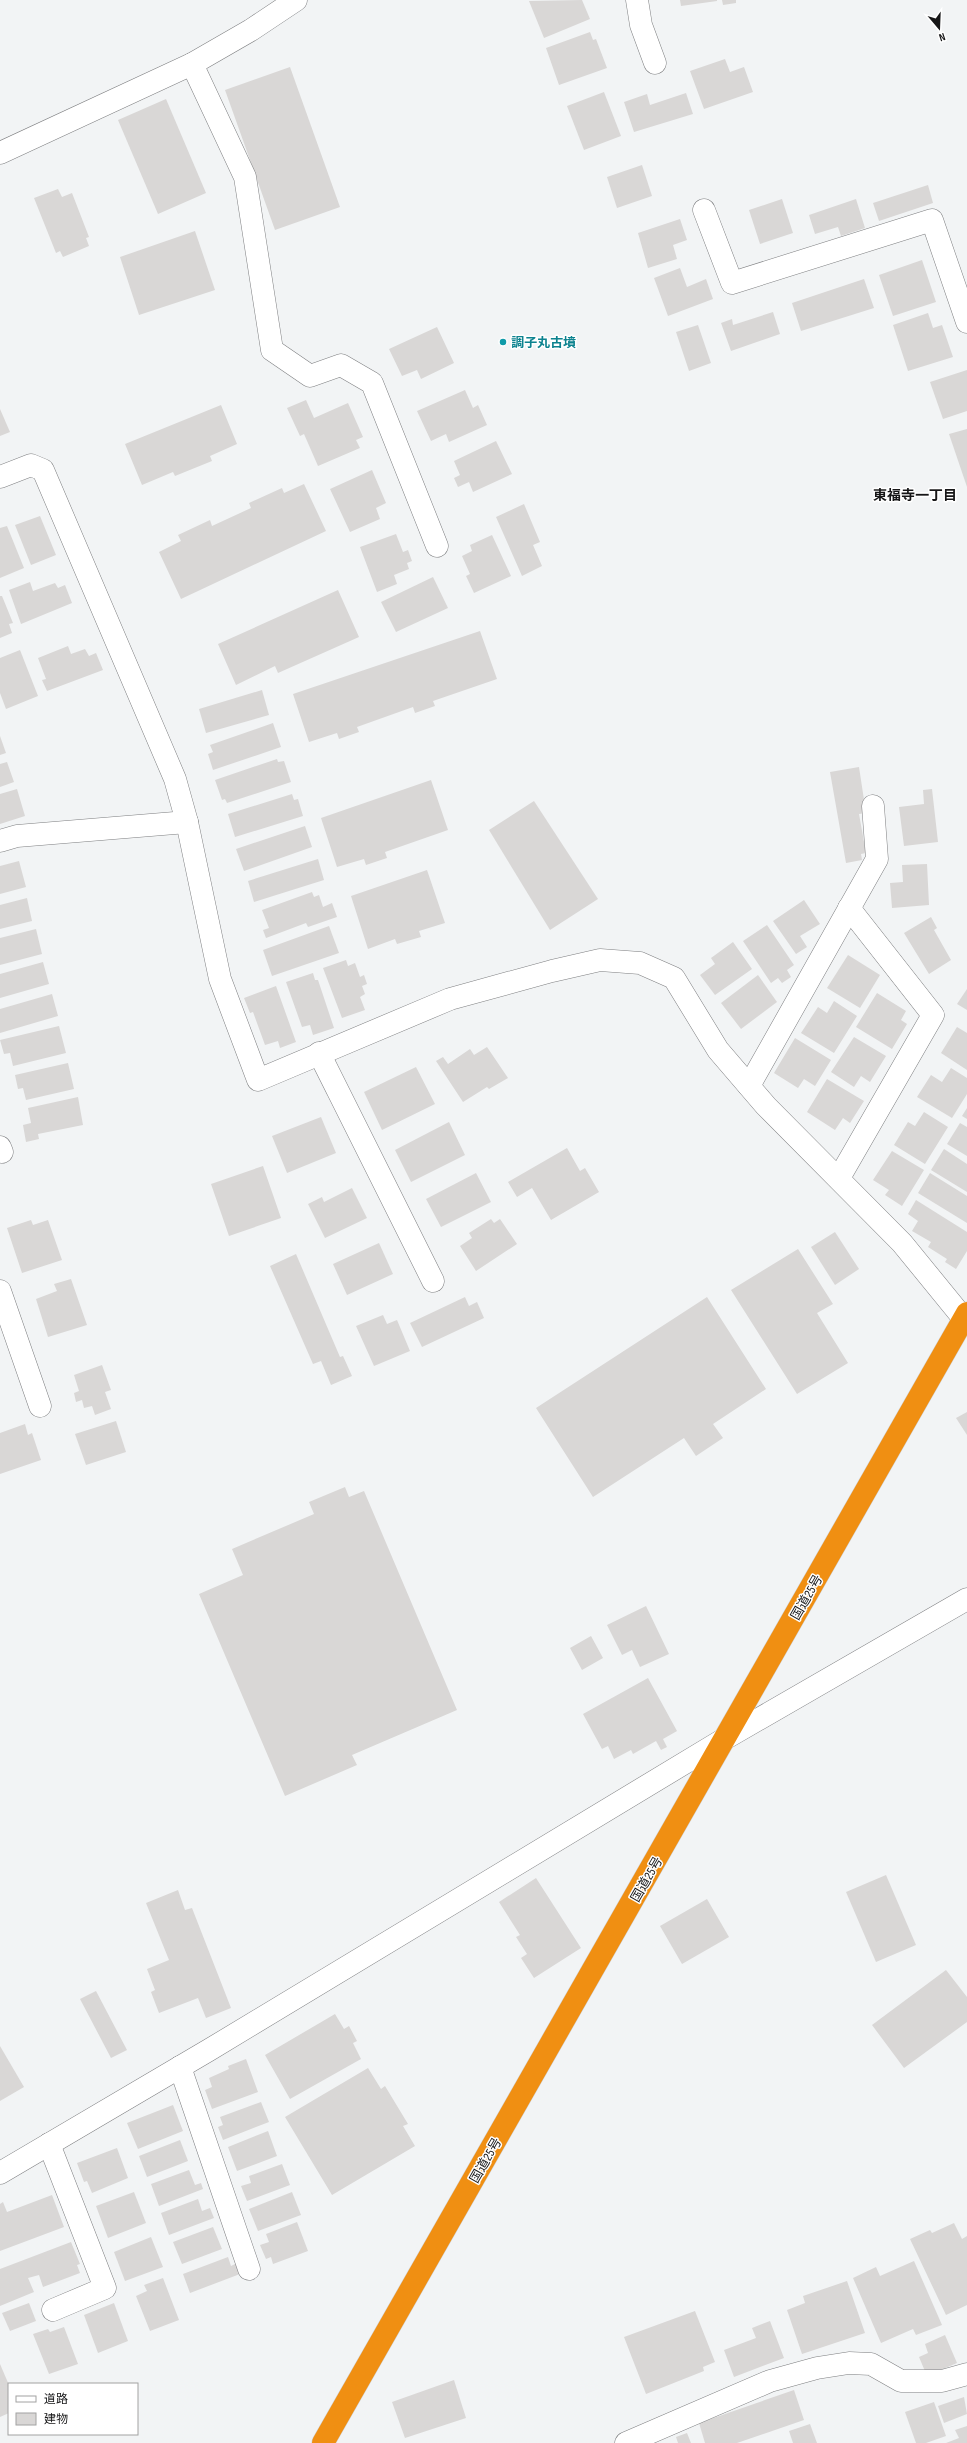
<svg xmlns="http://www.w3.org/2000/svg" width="967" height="2443" font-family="'Sofia Sans Condensed','Noto Sans JP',sans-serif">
  <rect width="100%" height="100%" fill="#f2f4f5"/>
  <g fill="#d9d7d6">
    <polygon points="582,0 590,19 544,38 529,1"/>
    <polygon points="680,0 717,0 717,1 681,6"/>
    <polygon points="722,0 736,0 736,3 723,5"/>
    <polygon points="590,32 593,40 596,39 607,68 559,85 546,48"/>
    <polygon points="725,59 730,72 744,67 753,92 704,109 690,71"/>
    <polygon points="290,67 340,207 275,230 225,90"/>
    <polygon points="604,92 621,136 584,150 567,106"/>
    <polygon points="686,93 693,114 634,132 624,102 647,94 650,105"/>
    <polygon points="166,99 206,193 158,214 118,120"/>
    <polygon points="642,165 652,196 617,208 607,177"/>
    <polygon points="928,185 933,203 879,221 873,203"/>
    <polygon points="58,189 62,197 72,193 89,237 86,238 89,246 63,257 60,251 56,253 34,198"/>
    <polygon points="782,199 793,233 760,244 749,210"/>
    <polygon points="856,199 865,228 841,236 838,227 815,234 809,215"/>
    <polygon points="680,219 687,240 673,245 677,259 648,268 638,233"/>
    <polygon points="195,231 215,290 139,315 120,257"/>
    <polygon points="922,260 936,302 893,316 879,275"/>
    <polygon points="680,268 687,287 706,279 713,299 668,316 654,278"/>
    <polygon points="864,279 874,308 801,331 792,303"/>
    <polygon points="773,312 780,334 731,351 721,323 732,319 733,325"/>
    <polygon points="928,313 933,328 942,325 953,357 908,371 893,325"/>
    <polygon points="698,325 711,363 689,371 676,332"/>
    <polygon points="437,327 454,363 421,379 417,370 402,376 389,349"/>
    <polygon points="967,370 967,411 943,419 930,382"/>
    <polygon points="465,390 473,408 478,405 487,425 449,442 446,434 431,441 417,411"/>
    <polygon points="306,400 314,418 348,403 363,437 356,440 360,448 318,466 304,434 300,436 287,408"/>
    <polygon points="221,405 237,444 210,456 212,461 175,476 173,472 142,485 125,444"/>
    <polygon points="0,409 10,432 0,436"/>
    <polygon points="967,429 967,487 949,434"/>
    <polygon points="496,441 512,474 473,492 469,482 458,487 454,478 460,475 454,461"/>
    <polygon points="372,470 386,503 376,508 380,519 350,532 330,489"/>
    <polygon points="304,484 326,531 181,599 159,552 181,541 178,535 210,520 212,526 251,508 249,503 282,488 284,493"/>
    <polygon points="524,504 540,542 533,545 542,566 522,576 496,517"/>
    <polygon points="40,516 56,555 31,565 15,525"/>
    <polygon points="7,526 24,568 0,578 0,528"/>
    <polygon points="396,534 403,552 408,550 412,561 407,563 409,569 394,575 397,584 377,592 360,547"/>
    <polygon points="492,535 511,576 474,593 466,576 470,574 462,556 472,551 470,545"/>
    <polygon points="433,577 448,608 396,632 381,602"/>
    <polygon points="30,582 33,591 55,583 58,588 65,585 72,603 21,624 9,590"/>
    <polygon points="338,590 359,637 278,673 275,666 236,685 218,644"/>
    <polygon points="0,596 2,596 13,623 9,624 12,633 0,638"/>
    <polygon points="480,631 497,679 433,701 435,706 415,713 413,707 357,727 359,732 339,739 337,733 309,742 293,694"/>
    <polygon points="68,646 71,654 85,649 89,656 96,653 103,670 47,691 42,680 46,679 38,658"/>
    <polygon points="20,650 38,696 6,709 0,693 0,658"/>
    <polygon points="262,690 269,715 206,733 199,709"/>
    <polygon points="273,723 281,747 213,770 208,754 213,752 210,745"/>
    <polygon points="0,736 6,753 0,755"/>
    <polygon points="277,759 278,762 284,761 291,782 227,803 225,799 222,800 215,780"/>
    <polygon points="7,762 14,782 0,787 0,764"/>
    <polygon points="859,767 866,813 859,814 866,853 861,854 862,860 846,863 830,772"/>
    <polygon points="431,780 448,830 385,852 387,858 366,865 364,859 337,867 321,818"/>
    <polygon points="17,789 25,816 0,824 0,794"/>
    <polygon points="932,789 938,842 904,846 899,807 924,804 923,790"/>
    <polygon points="292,794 294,800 298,799 303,816 235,837 228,814"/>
    <polygon points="534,801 598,899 550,930 489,830"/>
    <polygon points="305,826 312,847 244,871 236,849"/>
    <polygon points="318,859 324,880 254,902 248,881"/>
    <polygon points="19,861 26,887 0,894 0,866"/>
    <polygon points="927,864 929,905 892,908 890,883 903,882 902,865"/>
    <polygon points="427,870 445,923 419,931 421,937 397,944 395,939 368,949 351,896"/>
    <polygon points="312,892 314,897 319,895 323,907 332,903 337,917 308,927 306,923 266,938 263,930 269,928 262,910"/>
    <polygon points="27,898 32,921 0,929 0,905"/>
    <polygon points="804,900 820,924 800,936 807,947 796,954 773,921"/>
    <polygon points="931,917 937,928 934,930 951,960 929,974 904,933"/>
    <polygon points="767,925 794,965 787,970 791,977 782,983 778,978 771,983 743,941"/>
    <polygon points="329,926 339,953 272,976 263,950"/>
    <polygon points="36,929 42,954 0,965 0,938"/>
    <polygon points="733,942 752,969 715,995 700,975 715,964 711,958"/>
    <polygon points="848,955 880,975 860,1008 827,988"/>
    <polygon points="346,960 348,966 355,963 360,977 364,975 367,984 362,986 365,994 360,997 365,1010 342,1018 323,968"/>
    <polygon points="43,962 49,984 0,998 0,974"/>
    <polygon points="313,973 315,980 318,980 334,1028 313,1035 310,1025 302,1027 286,982"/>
    <polygon points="758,975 777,1002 741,1029 721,1003"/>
    <polygon points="276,986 296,1042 280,1048 278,1041 265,1045 253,1012 250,1013 244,998"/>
    <polygon points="967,989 967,1010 957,1004"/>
    <polygon points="877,993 906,1011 901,1020 907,1024 892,1049 856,1027"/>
    <polygon points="52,994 58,1016 0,1033 0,1009"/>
    <polygon points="834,1001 857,1016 834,1053 801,1033 818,1007 827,1013"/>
    <polygon points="59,1026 66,1053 13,1066 10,1053 4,1054 0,1040"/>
    <polygon points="957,1027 967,1033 967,1070 941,1053"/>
    <polygon points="854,1037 886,1056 870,1082 861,1076 854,1087 831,1072"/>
    <polygon points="795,1038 831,1060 815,1086 804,1079 798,1088 774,1073"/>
    <polygon points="487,1047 508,1078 489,1089 487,1087 463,1102 436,1061 443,1057 448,1064 470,1049 474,1055"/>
    <polygon points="68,1063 74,1089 26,1100 23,1088 18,1089 15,1075"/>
    <polygon points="416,1067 435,1104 382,1130 364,1092"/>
    <polygon points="951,1068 967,1078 967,1094 952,1118 917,1097 931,1075 942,1082"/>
    <polygon points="827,1079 864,1101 850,1123 843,1118 835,1130 807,1112"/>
    <polygon points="78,1097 83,1125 38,1134 39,1139 26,1142 23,1125 31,1123 28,1108"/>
    <polygon points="967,1108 967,1119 962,1116"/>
    <polygon points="924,1112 948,1127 925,1164 894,1145 908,1122 915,1126"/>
    <polygon points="321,1117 336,1153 287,1173 272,1136"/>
    <polygon points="449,1122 465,1155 411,1182 395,1150"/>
    <polygon points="960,1123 967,1127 967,1156 947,1144"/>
    <polygon points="567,1148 580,1171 585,1168 599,1192 551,1220 532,1188 517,1197 508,1182"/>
    <polygon points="944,1149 967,1164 967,1192 931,1170"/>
    <polygon points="892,1151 924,1170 902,1206 885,1195 889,1190 873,1180"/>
    <polygon points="263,1166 281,1218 229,1236 211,1184"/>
    <polygon points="476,1173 491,1202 441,1227 426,1199"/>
    <polygon points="930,1173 967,1196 967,1223 918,1193"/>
    <polygon points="352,1188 367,1218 325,1238 308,1204 322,1197 324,1202"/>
    <polygon points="916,1200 967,1232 967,1251 956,1269 945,1262 947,1259 928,1247 931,1242 912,1231 918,1221 908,1214"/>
    <polygon points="491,1219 494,1223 500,1219 517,1244 476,1271 460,1246 472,1238 469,1233"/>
    <polygon points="31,1220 33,1225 48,1220 62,1260 22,1273 7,1228"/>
    <polygon points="835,1232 859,1269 835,1285 811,1247"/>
    <polygon points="379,1243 393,1274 347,1295 333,1264"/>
    <polygon points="798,1249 833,1304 817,1313 848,1363 797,1394 731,1290"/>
    <polygon points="296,1254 340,1357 343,1356 352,1376 331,1385 321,1361 313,1364 270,1266"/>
    <polygon points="71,1279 87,1325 48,1337 36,1299 57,1291 54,1284"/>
    <polygon points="465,1297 469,1306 477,1302 484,1318 422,1347 410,1323"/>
    <polygon points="707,1297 766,1389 713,1424 723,1438 696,1456 684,1438 593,1497 536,1408"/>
    <polygon points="383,1315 387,1324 397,1320 410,1351 374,1366 356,1326"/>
    <polygon points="102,1365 111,1390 105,1392 111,1409 95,1415 92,1406 84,1408 82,1400 76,1402 74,1393 79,1391 74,1375"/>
    <polygon points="967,1412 967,1435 956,1418"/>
    <polygon points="116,1421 126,1452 86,1465 75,1434"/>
    <polygon points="25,1424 28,1435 32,1433 41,1460 0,1474 0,1433"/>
    <polygon points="345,1487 349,1497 364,1491 457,1710 352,1755 357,1765 285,1796 199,1594 243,1575 232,1549 314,1514 309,1502"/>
    <polygon points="646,1606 669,1654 640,1667 632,1650 622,1655 607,1625"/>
    <polygon points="591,1636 603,1658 582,1670 570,1648"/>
    <polygon points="648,1678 677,1731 663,1739 667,1747 661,1750 656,1741 633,1754 631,1750 614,1759 608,1746 602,1749 583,1714"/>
    <polygon points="886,1875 916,1945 876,1962 846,1892"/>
    <polygon points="536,1878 581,1948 534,1978 521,1958 527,1954 516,1937 520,1935 499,1902"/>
    <polygon points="178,1890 185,1910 192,1908 231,2008 206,2018 198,1998 159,2013 151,1992 155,1990 147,1969 169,1960 146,1903"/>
    <polygon points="707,1899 729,1937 682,1964 660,1926"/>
    <polygon points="946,1970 967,1997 967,2022 904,2068 872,2025"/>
    <polygon points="96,1991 127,2050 111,2058 80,1999"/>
    <polygon points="335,2014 344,2029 349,2026 357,2041 353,2043 361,2059 290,2099 265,2055"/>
    <polygon points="0,2046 24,2087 0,2101"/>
    <polygon points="246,2059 258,2092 212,2109 205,2090 212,2087 209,2078 229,2069 228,2066"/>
    <polygon points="368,2068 381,2089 385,2086 408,2124 403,2126 415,2146 332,2195 285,2117"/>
    <polygon points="261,2102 269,2122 223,2140 218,2127 223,2125 220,2117"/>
    <polygon points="173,2105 183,2131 138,2149 127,2123"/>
    <polygon points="268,2131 277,2156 237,2171 228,2147"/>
    <polygon points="180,2140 188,2161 147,2177 139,2156"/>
    <polygon points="117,2148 128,2178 92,2193 87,2181 84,2182 77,2163"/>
    <polygon points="282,2164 290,2185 247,2201 241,2186 251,2183 249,2176"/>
    <polygon points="189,2170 195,2185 201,2183 203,2189 159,2206 151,2184"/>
    <polygon points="134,2192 146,2223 108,2238 96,2206"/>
    <polygon points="292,2192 301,2215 258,2231 249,2209"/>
    <polygon points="52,2195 64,2227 0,2251 0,2204 3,2202 7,2212"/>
    <polygon points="198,2199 202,2211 210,2208 214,2218 169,2235 161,2213"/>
    <polygon points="297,2222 308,2251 273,2264 271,2257 266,2259 260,2245 269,2242 266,2234"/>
    <polygon points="954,2223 962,2239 967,2236 967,2305 946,2315 910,2239 930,2230 932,2233"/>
    <polygon points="213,2227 222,2249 182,2264 173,2242"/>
    <polygon points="151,2237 163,2267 125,2281 114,2252"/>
    <polygon points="71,2242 80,2264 77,2265 80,2273 43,2287 39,2275 28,2278 34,2292 0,2306 0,2269"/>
    <polygon points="228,2257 231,2266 237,2263 240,2274 190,2293 183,2274"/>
    <polygon points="914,2261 942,2325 916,2335 913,2329 881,2343 853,2278 876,2267 880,2276"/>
    <polygon points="163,2278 179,2320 150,2331 136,2296 147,2291 144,2285"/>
    <polygon points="847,2281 865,2333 802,2354 787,2310 805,2303 803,2296"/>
    <polygon points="29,2303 36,2321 10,2331 2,2313"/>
    <polygon points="114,2303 128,2341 98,2353 84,2315"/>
    <polygon points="695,2311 715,2362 703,2367 704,2371 646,2394 624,2337"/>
    <polygon points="770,2321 784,2358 734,2377 724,2350 756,2338 752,2328"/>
    <polygon points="64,2327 78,2364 49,2374 33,2334 48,2329 50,2332"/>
    <polygon points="945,2335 957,2363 927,2376 919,2357 928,2353 925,2344"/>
    <polygon points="0,2364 9,2385 9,2413 0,2417"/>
    <polygon points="454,2380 466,2418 405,2438 392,2402"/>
    <polygon points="794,2390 804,2420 737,2443 705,2443 699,2423"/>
    <polygon points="964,2397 967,2414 944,2423 938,2406"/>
    <polygon points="934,2402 946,2436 926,2443 916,2443 905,2412"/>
    <polygon points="810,2424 817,2443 793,2443 789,2431"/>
    <polygon points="967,2426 967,2443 946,2443 959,2438 955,2430"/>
    <polygon points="687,2433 691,2443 678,2443 676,2437"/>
  </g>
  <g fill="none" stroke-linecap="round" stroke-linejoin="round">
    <g stroke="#7e7f81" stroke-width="23">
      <g id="street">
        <polyline points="637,0 641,25 655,63"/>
        <polyline points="192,64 245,177 272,350 310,376 341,365 372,383 437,546"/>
        <polyline points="0,153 192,64 251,30 296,0"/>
        <polyline points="704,210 732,283 932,220 967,322"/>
        <polyline points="0,477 31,465 43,470 175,779 187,822 220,979 258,1080 450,999 552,971 600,960 640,963 674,978 718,1050 766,1106 902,1243 964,1319"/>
        <polyline points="0,841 17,836 187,822"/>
        <polyline points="319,1053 433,1281"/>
        <polyline points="749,1086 877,859 873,806"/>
        <polyline points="0,1147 2,1152"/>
        <polyline points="839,1178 933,1015 849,908"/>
        <polyline points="0,1291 40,1406"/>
        <polyline points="180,2067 249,2269"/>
        <polyline points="49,2144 105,2288 53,2310"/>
        <polyline points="0,2173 209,2050 726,1738 967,1599"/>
        <polyline points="626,2443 770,2381 817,2368 849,2363 871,2364 901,2381 942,2381 967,2374"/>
      </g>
    </g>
    <g stroke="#d0d0d1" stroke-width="23">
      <polyline id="highway" points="323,2443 967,1313"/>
    </g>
    <use href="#street" stroke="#fff" stroke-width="22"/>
    <use href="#highway" stroke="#f08f12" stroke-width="22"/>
  </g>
  <circle fill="#0f9aa8" stroke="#fff" stroke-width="1.5" cx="503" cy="342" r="4"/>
  <g text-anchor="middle" stroke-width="3" stroke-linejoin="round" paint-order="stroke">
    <g font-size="13" font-weight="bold" fill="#0d838f" stroke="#fff" text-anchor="start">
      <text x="511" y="347">調子丸古墳</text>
    </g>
    <g font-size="13" fill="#161617" stroke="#fff">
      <text transform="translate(806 1597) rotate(-60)" y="5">国道25号</text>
      <text transform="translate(646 1879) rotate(-60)" y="5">国道25号</text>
      <text transform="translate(485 2160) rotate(-60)" y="5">国道25号</text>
    </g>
    <g font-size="14" font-weight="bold" fill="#161617" stroke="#fff">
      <text x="915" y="500">東福寺一丁目</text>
    </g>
  </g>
  <rect x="8" y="2383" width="130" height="52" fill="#ffffff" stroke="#a2a2a2"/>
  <rect x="16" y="2396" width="20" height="6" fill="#ffffff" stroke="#a2a2a2"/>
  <text x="44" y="2403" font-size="12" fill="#161617">道路</text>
  <rect x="16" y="2413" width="20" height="12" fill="#d9d7d6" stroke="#a2a2a2"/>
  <text x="44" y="2423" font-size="12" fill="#161617">建物</text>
  <g transform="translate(939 28) rotate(161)" stroke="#ffffff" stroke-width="3" paint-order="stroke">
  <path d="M0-3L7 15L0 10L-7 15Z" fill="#161617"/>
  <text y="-6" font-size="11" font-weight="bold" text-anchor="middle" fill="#161617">N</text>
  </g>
</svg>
